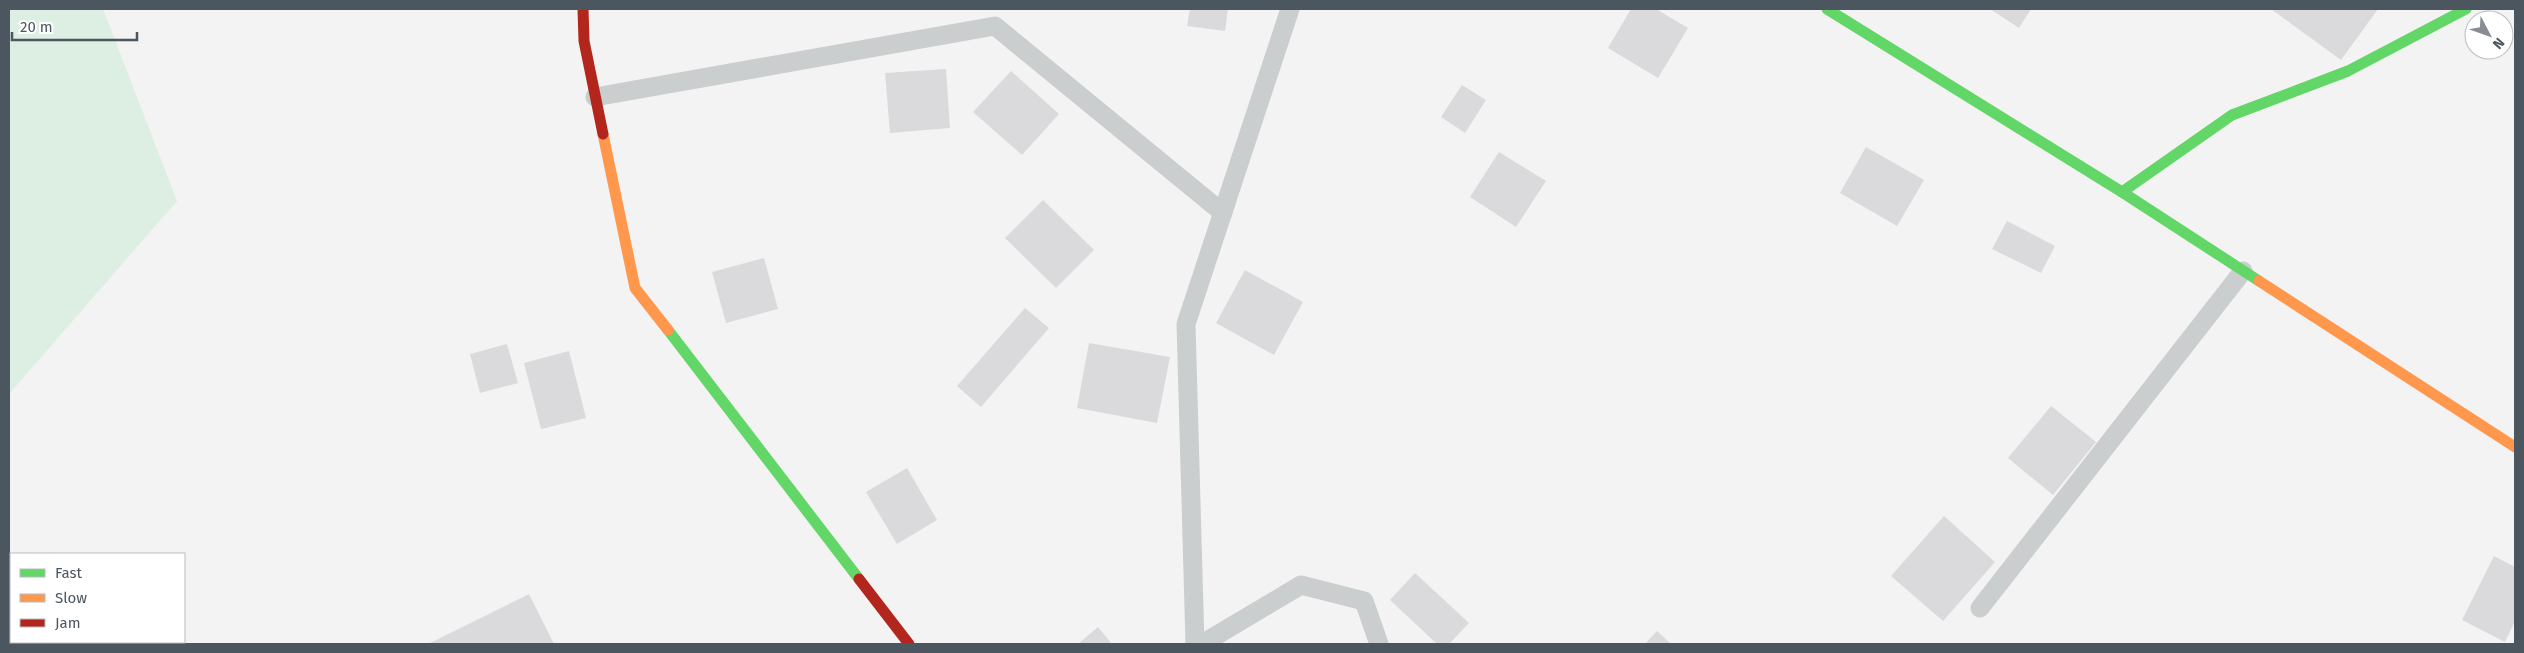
<svg xmlns="http://www.w3.org/2000/svg" width="2524" height="653" font-family="'Fira Sans',sans-serif">
  <rect width="100%" height="100%" fill="#f4f3f3"/>
  <polygon fill="#dcefe2" points="9,9 103,9 177,201 9,394"/>
  <g fill="#dadadc">
    <polygon points="1190,9 1228,9 1225,31 1187,26"/>
    <polygon points="1631,9 1656,9 1688,28 1658,78 1608,48"/>
    <polygon points="1990,9 2031,9 2019,28"/>
    <polygon points="2271,9 2378,9 2341,60"/>
    <polygon points="946,69 950,128 890,133 885,73"/>
    <polygon points="1011,71 1059,114 1022,155 973,112"/>
    <polygon points="1462,85 1486,100 1465,133 1441,117"/>
    <polygon points="1866,147 1924,180 1897,226 1840,193"/>
    <polygon points="1499,152 1546,181 1516,227 1470,197"/>
    <polygon points="1043,200 1094,250 1056,288 1005,238"/>
    <polygon points="2007,221 2055,246 2041,273 1992,249"/>
    <polygon points="764,258 778,309 726,323 712,272"/>
    <polygon points="1245,270 1303,302 1274,355 1216,323"/>
    <polygon points="1025,308 1049,328 981,407 957,386"/>
    <polygon points="1089,343 1170,357 1157,423 1077,408"/>
    <polygon points="507,344 518,383 480,393 470,354"/>
    <polygon points="569,351 586,418 541,429 524,363"/>
    <polygon points="2051,406 2096,442 2053,495 2008,458"/>
    <polygon points="907,468 937,520 897,544 866,492"/>
    <polygon points="1944,516 1995,562 1943,621 1891,576"/>
    <polygon points="2494,556 2515,567 2515,621 2505,642 2462,620"/>
    <polygon points="1415,573 1469,623 1449,644 1437,644 1390,600"/>
    <polygon points="529,594 554,644 428,644"/>
    <polygon points="1098,627 1112,644 1078,644"/>
    <polygon points="1657,631 1671,644 1645,644"/>
  </g>
  <g fill="none" stroke-linecap="round" stroke-linejoin="round">
    <g stroke="#cbcecf" stroke-width="19">
      <polyline points="595,97 995,26 1223,213"/>
      <polyline points="1980,608 2243,271"/>
      <polyline points="1195,644 1186,324 1290,9"/>
      <polyline points="1202,644 1301,585 1364,601 1379,644"/>
    </g>
    <g stroke="#63d668" stroke-width="11">
      <polyline points="1827,9 2122,192 2259,281"/>
      <polyline points="2122,192 2232,115 2348,71 2466,9"/>
      <polyline points="668,330 859,579"/>
    </g>
    <g stroke="#ff974d" stroke-width="11">
      <polyline points="603,134 635,288 668,330"/>
      <polyline points="2259,281 2515,447"/>
    </g>
    <g stroke="#b3261e" stroke-width="11">
      <polyline points="583,9 584,41 603,134"/>
      <polyline points="859,579 909,644"/>
    </g>
  </g>
  <rect width="2524" height="653" fill="none" stroke="#4c565e" stroke-width="20"/>
  <rect x="10" y="553" width="175" height="90" fill="#ffffff" stroke="#b7bbbf"/>
  <rect x="20" y="569" width="25" height="8" fill="#63d668" stroke="#b7bbbf"/>
  <text x="55" y="578" font-size="15" fill="#4c565e">Fast</text>
  <rect x="20" y="594" width="25" height="8" fill="#ff974d" stroke="#b7bbbf"/>
  <text x="55" y="603" font-size="15" fill="#4c565e">Slow</text>
  <rect x="20" y="619" width="25" height="8" fill="#b3261e" stroke="#b7bbbf"/>
  <text x="55" y="628" font-size="15" fill="#4c565e">Jam</text>
  <g transform="translate(2489 35) rotate(131)"><circle r="24" fill="#ffffff" stroke="#b7bbbf"/>
  <path d="M0-4L9 19L0 12L-9 19Z" fill="#878d92"/>
  <text y="-8" font-size="14" font-weight="bold" text-anchor="middle" fill="#4c565e">N</text>
  </g>
  <path d="M12 32v8h125v-8" fill="none" stroke="#4c565e" stroke-width="2.5"/>
  <text x="20" y="32" font-size="15" fill="#4c565e" stroke="#ffffff" stroke-width="4" paint-order="stroke">20 m</text>
</svg>
